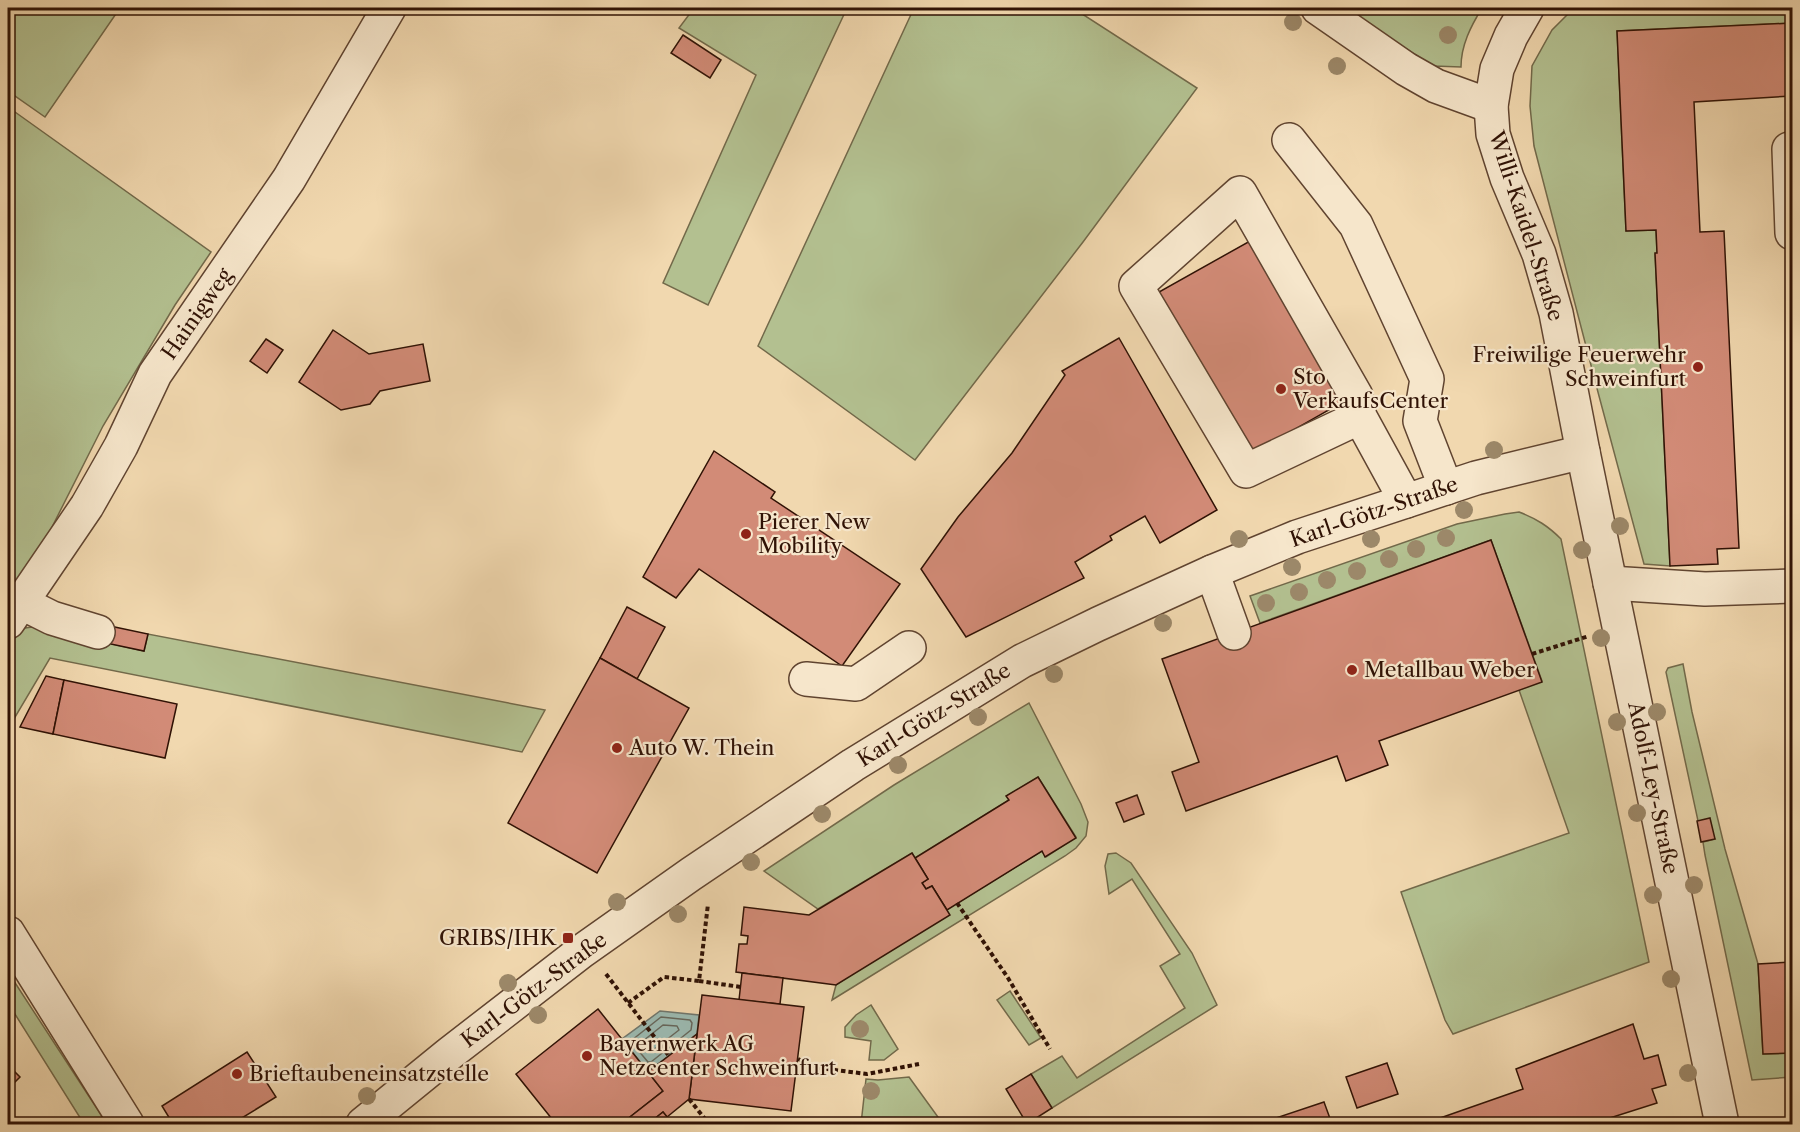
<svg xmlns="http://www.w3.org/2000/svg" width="1800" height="1132" font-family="'Libre Caslon Text',serif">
  <rect width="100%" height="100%" fill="#f1d8af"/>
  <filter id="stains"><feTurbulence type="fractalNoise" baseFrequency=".00333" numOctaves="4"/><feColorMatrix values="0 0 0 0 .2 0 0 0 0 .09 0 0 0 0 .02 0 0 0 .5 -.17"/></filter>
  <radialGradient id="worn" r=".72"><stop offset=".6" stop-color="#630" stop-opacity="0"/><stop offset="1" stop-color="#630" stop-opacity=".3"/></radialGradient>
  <g fill="#b3c090" stroke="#72694a" stroke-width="1.5">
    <polygon points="8,8 120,8 45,117 8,91"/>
    <polygon points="694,8 847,8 708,305 663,283 756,75 679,28"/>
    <polygon points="914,8 1073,8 1197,88 1083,242 915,460 758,346"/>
    <path d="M1362,8H1482C1471,26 1461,45 1461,67L1434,66L1427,62L1355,17Z"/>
    <polygon points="1574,8 1792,8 1792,23 1617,31 1626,231 1656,230 1657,253 1655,254 1670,566 1644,564 1599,396 1534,146 1530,106 1532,66 1552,30"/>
    <polygon points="8,107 211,252 175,305 103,426 49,533 8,594"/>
    <path d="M1519,512C1537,519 1548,526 1561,539L1649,962L1453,1034L1445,1020L1401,892L1569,833L1519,690L1542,681L1491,540L1260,623L1250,596L1457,524L1505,514Z"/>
    <path d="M32,627C70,634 106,643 144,651L148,634L545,710L522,752L50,658L8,729V634L11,630Z"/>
    <polygon points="1683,664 1692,712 1725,849 1758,964 1763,1054 1792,1053 1792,1077 1752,1080 1705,855 1703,842 1715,839 1698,821 1666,672 1668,668"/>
    <polygon points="1029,703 1081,804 1088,822 1086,836 1076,848 1065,856 832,1000 836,985 957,903 1042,851 1046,857 1076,837 1038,777 1007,796 1009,800 915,858 912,853 818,909 764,871 894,785"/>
    <polygon points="1116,853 1131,863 1192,953 1217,1005 1052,1108 1031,1074 1062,1056 1077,1078 1185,1008 1160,966 1180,954 1132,879 1109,894 1105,866 1108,854"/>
    <polygon points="8,972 107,1124 84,1124 8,1003"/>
    <polygon points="1010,991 1041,1038 1029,1045 997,1000"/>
    <polygon points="871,1005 898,1049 884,1060 869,1060 871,1041 845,1037 845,1027 856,1015"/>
    <polygon points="909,1077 943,1124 861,1124 866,1079 878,1080"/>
  </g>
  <polygon fill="#9bb9b0" stroke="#70766c" stroke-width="1.5" points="660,1011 699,1015 697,1034 648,1072 622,1039"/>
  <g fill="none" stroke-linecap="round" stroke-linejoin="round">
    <g stroke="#66665a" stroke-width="1.5">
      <polygon points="661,1017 690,1020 692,1023 691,1030 651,1062 648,1062 632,1043 632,1040"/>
      <polygon points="663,1025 677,1026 679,1030 652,1051 649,1052 643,1044 643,1041"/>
    </g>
  </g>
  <g fill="#d28b77" stroke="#301205" stroke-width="1.5">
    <polygon points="1792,23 1792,96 1694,102 1700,232 1724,231 1739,548 1717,549 1718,564 1670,566 1655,253 1657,253 1656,230 1626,231 1617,31"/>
    <polygon points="683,35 721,60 710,78 671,53"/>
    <polygon points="1259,236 1350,398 1251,454 1159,292"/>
    <polygon points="333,330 369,354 423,344 430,381 380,391 370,404 341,410 299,382"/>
    <polygon points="1119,338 1217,510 1160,543 1145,516 1110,536 1112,540 1075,562 1084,578 966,637 921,569 958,517 1012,453 1065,375 1062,371"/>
    <polygon points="266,339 283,350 267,373 250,361"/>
    <polygon points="714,451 775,492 771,498 900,584 842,666 699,569 676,598 643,577"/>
    <polygon points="1491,540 1542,682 1379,741 1388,765 1346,781 1337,756 1186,811 1172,772 1199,762 1162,659"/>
    <polygon points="627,607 665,627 637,679 600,658"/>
    <polygon points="110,626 148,634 144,651 106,643"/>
    <polygon points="600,658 689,708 597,873 508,823"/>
    <polygon points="46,676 64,680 53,734 20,727"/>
    <polygon points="64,680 177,704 165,758 53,734"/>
    <polygon points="1038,777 1076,838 1045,857 1042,851 947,910 932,886 926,889 922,883 928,879 915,858 1009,800 1006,796"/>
    <polygon points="1137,795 1144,814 1124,822 1116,803"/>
    <polygon points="1710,818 1715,839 1701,842 1697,821"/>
    <polygon points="912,853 928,879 922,883 926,889 932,886 950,915 836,985 736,972 739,944 747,944 748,936 741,935 744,907 809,915"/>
    <polygon points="1792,962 1792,1053 1763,1054 1758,964"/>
    <polygon points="742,973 783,978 780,1004 739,1000"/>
    <polygon points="702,995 804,1007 791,1111 689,1099"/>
    <polygon points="598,1009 663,1091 621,1124 556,1124 516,1074"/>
    <polygon points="1633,1024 1644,1059 1658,1055 1666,1085 1652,1089 1657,1103 1591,1124 1423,1124 1523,1089 1516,1069"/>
    <polygon points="697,1034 689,1099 667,1117 663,1112 648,1124 621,1124 663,1091 648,1072"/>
    <polygon points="247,1052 276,1097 232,1124 173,1124 162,1106"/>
    <polygon points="1387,1063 1398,1094 1357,1108 1346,1077"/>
    <polygon points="8,1065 20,1077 8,1089"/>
    <polygon points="1031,1074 1052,1108 1027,1124 1006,1089"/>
    <polygon points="1324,1102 1332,1124 1258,1124"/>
    <polygon points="663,1112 673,1124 648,1124"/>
    <polygon points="1792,1119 1792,1124 1769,1124 1769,1120"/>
  </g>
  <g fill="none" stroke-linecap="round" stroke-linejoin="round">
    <g stroke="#604430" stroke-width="36">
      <g id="minor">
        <polyline points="1318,8 1406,69 1436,86 1491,106"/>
        <polyline points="1527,8 1511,36 1497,69 1491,106 1493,134 1507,178 1539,254 1556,313 1583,452 1722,1124"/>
        <polyline points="1289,140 1356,225 1427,379 1420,421 1446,488"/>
        <polyline points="1789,149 1792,233"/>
        <polyline points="1360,417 1356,396 1240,193 1136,286 1246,471 1360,417 1406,501"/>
        <polyline points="1212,572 1234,633"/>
        <polyline points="1610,583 1705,589 1792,586"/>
        <polyline points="22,603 52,618 98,632"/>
        <polyline points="8,622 87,506 121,446 155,374 289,179 389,8"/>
        <polyline points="806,679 856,684 909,648"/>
        <polyline points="8,933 127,1124"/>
        <polyline points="363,1124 449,1054 582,951 691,874 853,765 1022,661 1098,624 1212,572 1297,537 1476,478 1583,452"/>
      </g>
    </g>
    <g stroke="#301205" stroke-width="4" stroke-dasharray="4.5 3" stroke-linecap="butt">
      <polyline points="1532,654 1589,636"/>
      <polyline points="957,903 1008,978 1050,1049"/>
      <polyline points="606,974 669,1056"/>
      <polyline points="699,981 741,987"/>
      <polyline points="628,1003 664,977 699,981 708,904"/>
      <polyline points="798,1059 819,1068 867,1074 919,1064"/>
      <polyline points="689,1099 709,1124"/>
    </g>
    <use href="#minor" stroke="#f6e6cb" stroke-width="33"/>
  </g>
  <g fill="#9c8869">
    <circle cx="1293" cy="22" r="9"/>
    <circle cx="1448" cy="35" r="9"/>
    <circle cx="1337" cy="66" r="9"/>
    <circle cx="1494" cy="450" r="9"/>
    <circle cx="1464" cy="510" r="9"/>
    <circle cx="1620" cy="526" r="9"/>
    <circle cx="1446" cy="538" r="9"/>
    <circle cx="1239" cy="539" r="9"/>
    <circle cx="1371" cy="539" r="9"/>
    <circle cx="1416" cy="549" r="9"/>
    <circle cx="1582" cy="550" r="9"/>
    <circle cx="1389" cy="559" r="9"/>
    <circle cx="1292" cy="567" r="9"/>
    <circle cx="1357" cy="571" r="9"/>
    <circle cx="1327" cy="580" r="9"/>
    <circle cx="1299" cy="592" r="9"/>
    <circle cx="1266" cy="603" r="9"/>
    <circle cx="1163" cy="623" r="9"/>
    <circle cx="1601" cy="638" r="9"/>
    <circle cx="1054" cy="674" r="9"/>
    <circle cx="1657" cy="712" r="9"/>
    <circle cx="978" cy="717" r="9"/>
    <circle cx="1617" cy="722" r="9"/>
    <circle cx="898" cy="765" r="9"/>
    <circle cx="1637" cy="813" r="9"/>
    <circle cx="822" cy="814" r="9"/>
    <circle cx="751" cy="862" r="9"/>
    <circle cx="1694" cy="885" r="9"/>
    <circle cx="1653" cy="895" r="9"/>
    <circle cx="617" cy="902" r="9"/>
    <circle cx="678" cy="914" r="9"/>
    <circle cx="1671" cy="979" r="9"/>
    <circle cx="508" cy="983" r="9"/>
    <circle cx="538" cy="1015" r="9"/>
    <circle cx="860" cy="1029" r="9"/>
    <circle cx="1688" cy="1073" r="9"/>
    <circle cx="871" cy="1091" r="9"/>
    <circle cx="367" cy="1096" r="9"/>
  </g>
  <g fill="#8f2418" stroke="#f6e6cb" stroke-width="2">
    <circle cx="1698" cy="367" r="6"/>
    <circle cx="1281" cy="389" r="6"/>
    <circle cx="746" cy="534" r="6"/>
    <circle cx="1352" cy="670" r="6"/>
    <circle cx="617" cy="748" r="6"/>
    <rect x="562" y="932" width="12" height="12" rx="3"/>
    <circle cx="587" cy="1056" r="6"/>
    <circle cx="237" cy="1074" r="6"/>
  </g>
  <g text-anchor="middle" stroke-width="4.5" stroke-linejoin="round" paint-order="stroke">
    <g font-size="21" fill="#301205" stroke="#f6e6cb">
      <text transform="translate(1526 226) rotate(72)" y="7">Willi-Kaidel-Straße</text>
      <text transform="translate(197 314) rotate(-55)" y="7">Hainigweg</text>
      <text transform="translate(1374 512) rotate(-19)" y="7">Karl-Götz-Straße</text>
      <text transform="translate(934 715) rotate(-32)" y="7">Karl-Götz-Straße</text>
      <text transform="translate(1653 788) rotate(78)" y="7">Adolf-Ley-Straße</text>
      <text transform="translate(534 990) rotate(-37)" y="7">Karl-Götz-Straße</text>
    </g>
    <g font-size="21" fill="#301205" stroke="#f6e6cb" text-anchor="start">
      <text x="1686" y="362" text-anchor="end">Freiwilige Feuerwehr<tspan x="1686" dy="24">Schweinfurt</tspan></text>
      <text x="1293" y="384">Sto<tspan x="1293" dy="24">VerkaufsCenter</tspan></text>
      <text x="758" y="529">Pierer New<tspan x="758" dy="24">Mobility</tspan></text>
      <text x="1364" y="677">Metallbau Weber</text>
      <text x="629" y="755">Auto W. Thein</text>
      <text x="556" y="945" text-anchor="end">GRIBS/IHK</text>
      <text x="599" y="1051">Bayernwerk AG<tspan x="599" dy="24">Netzcenter Schweinfurt</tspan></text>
      <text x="249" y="1081">Brieftaubeneinsatzstelle</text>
    </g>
  </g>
  <rect width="1800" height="1132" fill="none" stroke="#f1d8af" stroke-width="30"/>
  <rect x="9" y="9" width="1782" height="1114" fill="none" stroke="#301205" stroke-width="3"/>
  <rect x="15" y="15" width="1770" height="1102" fill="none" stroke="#301205" stroke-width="1.5"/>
  <rect width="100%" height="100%" filter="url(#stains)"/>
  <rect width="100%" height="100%" fill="url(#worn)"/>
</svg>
